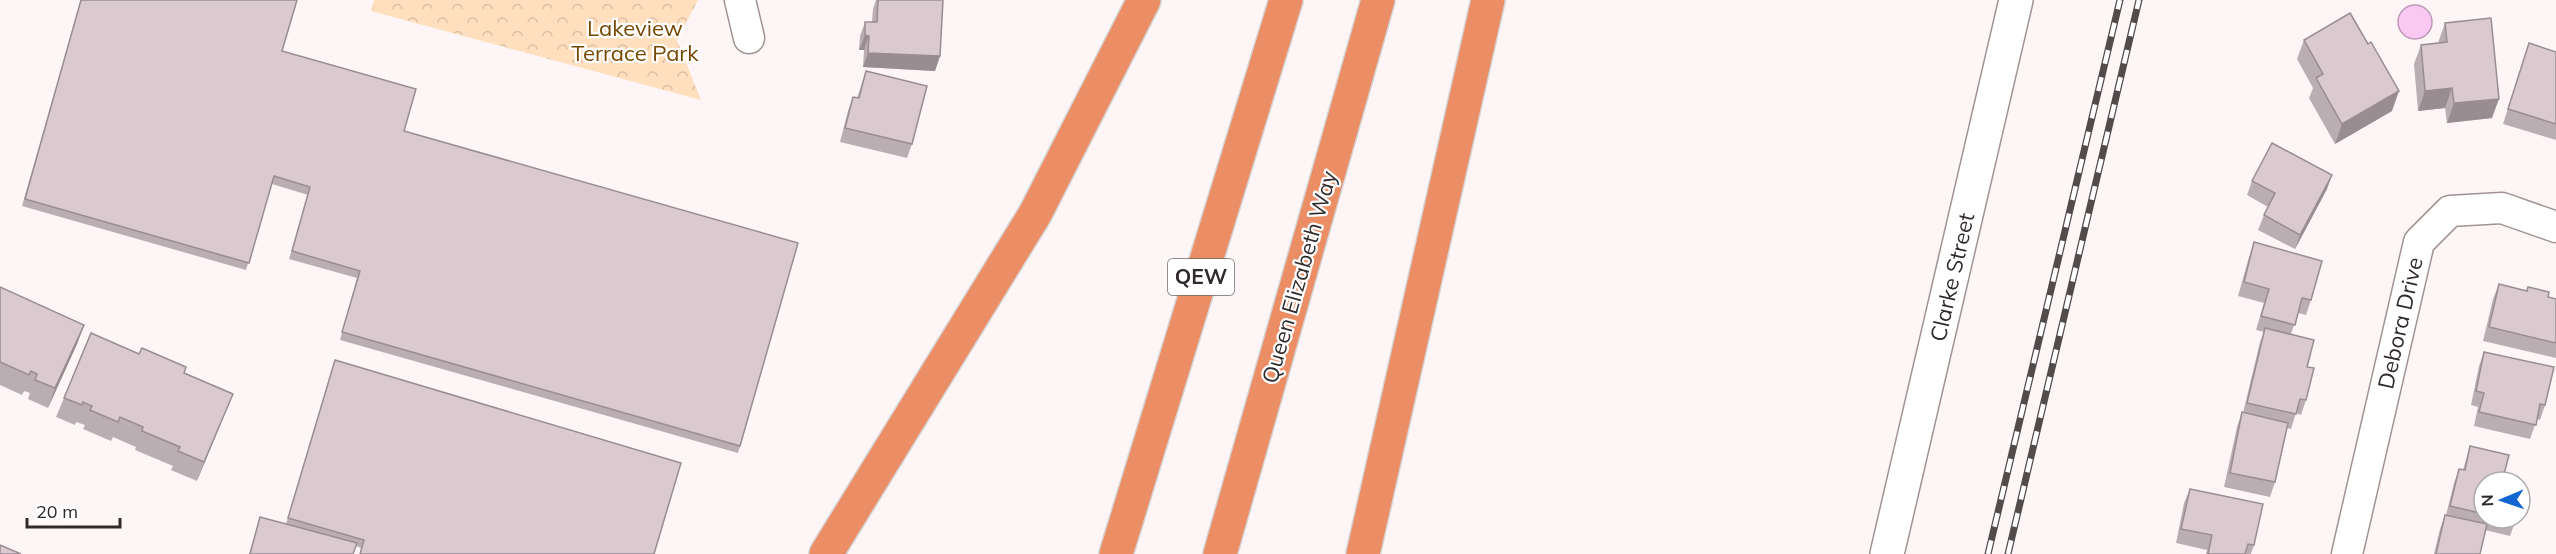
<svg xmlns="http://www.w3.org/2000/svg" width="2556" height="554" font-family="Mulish,sans-serif">
  <defs>
    <pattern id="park-crowns" width="20" height="18" patternUnits="userSpaceOnUse" patternTransform="scale(1.5)"><rect width="20" height="18" fill="#ffdfbe"/><path d="M2 6a3 3 0 1 1 6 0M12 15a3 3 0 1 1 6 0" fill="none" stroke="#dbc0a3"/></pattern>
  </defs>
  <rect width="100%" height="100%" fill="#fef6f6"/>
  <polygon fill="url(#park-crowns)" points="374,0 698,0 677,40 701,100 371,11"/>
  <circle fill="#fac9f3" stroke="#be99b7" stroke-width="1.5" cx="2415" cy="22" r="17"/>
  <g fill="none" stroke-linecap="round" stroke-linejoin="round">
    <g stroke="#a29292" stroke-width="33">
      <g id="street">
        <polyline points="740,0 749,38"/>
        <polyline points="2347,554 2419,242 2450,211 2502,208 2556,227"/>
      </g>
    </g>
    <g stroke="#a29292" stroke-width="36">
      <polyline id="secondary" points="1887,554 2016,0"/>
    </g>
    <g stroke="#d6d4d4" stroke-width="36">
      <g id="highway">
        <polyline points="826,554 1035,214 1144,0"/>
        <polyline points="1116,554 1286,0"/>
        <polyline points="1220,554 1378,0"/>
        <polyline points="1363,554 1488,0"/>
      </g>
    </g>
    <use href="#street" stroke="#fff" stroke-width="30"/>
    <use href="#secondary" stroke="#fff" stroke-width="33"/>
    <use href="#highway" stroke="#eb8e66" stroke-width="33"/>
    <g stroke="#524b4b" stroke-width="7">
      <g id="rail">
        <polyline points="1988,554 2120,0"/>
        <polyline points="2008,554 2139,0"/>
      </g>
    </g>
    <use href="#rail" stroke="#fff" stroke-width="4.5" stroke-dasharray="14" stroke-linecap="butt"/>
  </g>
  <g fill="#bbaeb3">
    <polygon points="81,0 297,0 282,51 404,131 740,446 738,453 340,340 357,278 289,259 308,195 272,184 246,270 22,206"/>
    <polygon points="876,0 943,0 940,56 935,71 863,67 864,50 859,50 860,36 865,22 872,22 873,9"/>
    <polygon points="2445,23 2492,118 2447,123 2445,108 2418,111 2414,64 2421,45 2438,43"/>
    <polygon points="2304,40 2392,111 2335,144 2309,98 2313,88 2297,59"/>
    <polygon points="2529,43 2556,52 2556,140 2503,124"/>
    <polygon points="866,71 912,144 907,158 840,142 848,111 853,97 857,98"/>
    <polygon points="2252,181 2327,189 2295,249 2258,230 2264,215 2268,207 2247,195"/>
    <polygon points="2254,242 2311,300 2306,315 2298,313 2291,334 2307,367 2306,400 2301,415 2296,413 2291,429 2287,428 2275,482 2270,497 2224,487 2237,427 2242,412 2243,413 2260,342 2264,332 2256,330 2264,303 2238,296 2249,257"/>
    <polygon points="2499,284 2526,291 2528,287 2548,297 2556,299 2556,358 2483,341 2493,299"/>
    <polygon points="0,287 84,325 77,344 48,408 28,399 30,393 24,391 22,395 0,385"/>
    <polygon points="2484,352 2545,405 2540,420 2537,419 2530,439 2474,426 2478,407 2471,405 2479,366"/>
    <polygon points="139,354 184,373 225,413 197,481 171,470 173,466 135,450 136,447 113,437 111,441 83,429 85,425 76,422 75,425 56,417 64,398"/>
    <polygon points="335,360 654,554 360,554 361,548 356,546 353,554 249,554 260,517 286,524"/>
    <polygon points="2470,446 2484,482 2484,518 2516,518 2515,522 2510,536 2485,530 2480,554 2434,554 2440,529 2445,515 2446,515 2454,483 2459,469 2463,470"/>
    <polygon points="2190,489 2254,545 2251,554 2206,554 2207,550 2176,543 2184,503"/>
  </g>
  <g fill="#998d92">
    <polygon points="865,35 869,36 864,50 859,50"/>
    <polygon points="868,53 940,56 935,71 863,67"/>
    <polygon points="2452,88 2445,108 2418,111 2425,91"/>
    <polygon points="2399,91 2392,111 2335,144 2342,124"/>
    <polygon points="2499,99 2492,118 2447,123 2454,103"/>
    <polygon points="2332,175 2327,189 2295,249 2300,235"/>
    <polygon points="84,325 77,344 48,408 55,388"/>
    <polygon points="233,394 225,413 197,481 204,462"/>
  </g>
  <g fill="#dacad0" stroke="#998d92" stroke-width="1.5">
    <polygon points="81,0 297,0 282,51 416,89 404,131 798,243 740,446 342,332 360,271 292,251 310,187 274,176 249,263 25,199"/>
    <polygon points="878,0 943,0 940,56 868,53 869,36 865,35 865,22 877,22"/>
    <polygon points="2350,13 2368,44 2371,42 2399,91 2342,124 2316,78 2323,74 2304,40"/>
    <polygon points="2491,18 2499,99 2454,103 2452,88 2425,91 2421,45 2447,42 2445,23"/>
    <polygon points="2529,43 2556,52 2556,124 2508,109"/>
    <polygon points="866,71 927,86 912,144 845,128 853,97 859,98"/>
    <polygon points="2272,143 2332,175 2300,235 2264,215 2275,193 2252,181"/>
    <polygon points="2254,242 2322,261 2311,300 2302,298 2295,325 2261,316 2269,289 2244,282"/>
    <polygon points="2499,284 2527,291 2528,287 2549,292 2548,297 2556,299 2556,343 2489,327"/>
    <polygon points="0,287 84,325 55,388 35,380 37,374 31,371 29,375 0,362"/>
    <polygon points="2265,328 2314,340 2307,367 2314,368 2306,400 2300,399 2296,414 2247,403"/>
    <polygon points="91,333 139,354 142,348 186,367 184,373 233,394 204,462 178,451 180,447 142,431 143,427 120,417 118,422 90,410 92,406 83,402 82,405 64,398"/>
    <polygon points="2484,352 2554,367 2545,405 2540,404 2536,425 2479,412 2484,393 2476,391"/>
    <polygon points="335,360 681,463 654,554 360,554 364,540 288,518"/>
    <polygon points="2242,412 2288,423 2275,482 2230,473"/>
    <polygon points="2470,446 2509,455 2503,478 2520,482 2484,482 2484,514 2450,506 2459,469 2465,470"/>
    <polygon points="2520,482 2524,483 2520,501"/>
    <polygon points="2190,489 2263,504 2254,545 2248,544 2245,554 2208,554 2212,535 2181,529"/>
    <polygon points="2445,515 2487,524 2480,554 2436,554"/>
    <polygon points="260,517 357,543 353,554 250,554"/>
    <polygon points="2500,518 2516,518 2515,522"/>
    <polygon points="0,545 21,554 0,554"/>
  </g>
  <g text-anchor="middle" stroke-width="4.5" stroke-linejoin="round" paint-order="stroke">
    <rect fill="#fff" stroke="#6f6a6a" stroke-width="1.5" x="1168" y="259" width="66" height="36" rx="4.5"/>
    <g font-size="21" font-weight="bold" fill="#312a2a">
      <text x="1201" y="284">QEW</text>
    </g>
    <g font-size="22" fill="#754703" stroke="#fff">
      <text x="635" y="36">Lakeview<tspan x="635" dy="25">Terrace Park</tspan></text>
    </g>
    <g font-size="22" fill="#312a2a" stroke="#fff">
      <text transform="translate(1299 277) rotate(-74)" y="8">Queen Elizabeth Way</text>
      <text transform="translate(1952 277) rotate(-77)" y="8">Clarke Street</text>
      <text transform="translate(2400 323) rotate(-77)" y="8">Debora Drive</text>
    </g>
  </g>
  <g transform="translate(2502 500) rotate(268)"><circle r="28" fill="#ffffff" stroke="#adaaaa" stroke-width="1.5"/>
  <path d="M0-4.5L10 22L0 15L-10 22Z" fill="#1266d0"/>
  <text y="-9" font-size="16" font-weight="bold" text-anchor="middle" fill="#312a2a">N</text>
  </g>
  <path d="M27 518v9h93v-9" fill="none" stroke="#312a2a" stroke-width="3"/>
  <text x="36" y="518" font-size="18" fill="#312a2a" stroke="#ffffff" stroke-width="4.5" paint-order="stroke">20 m</text>
</svg>
